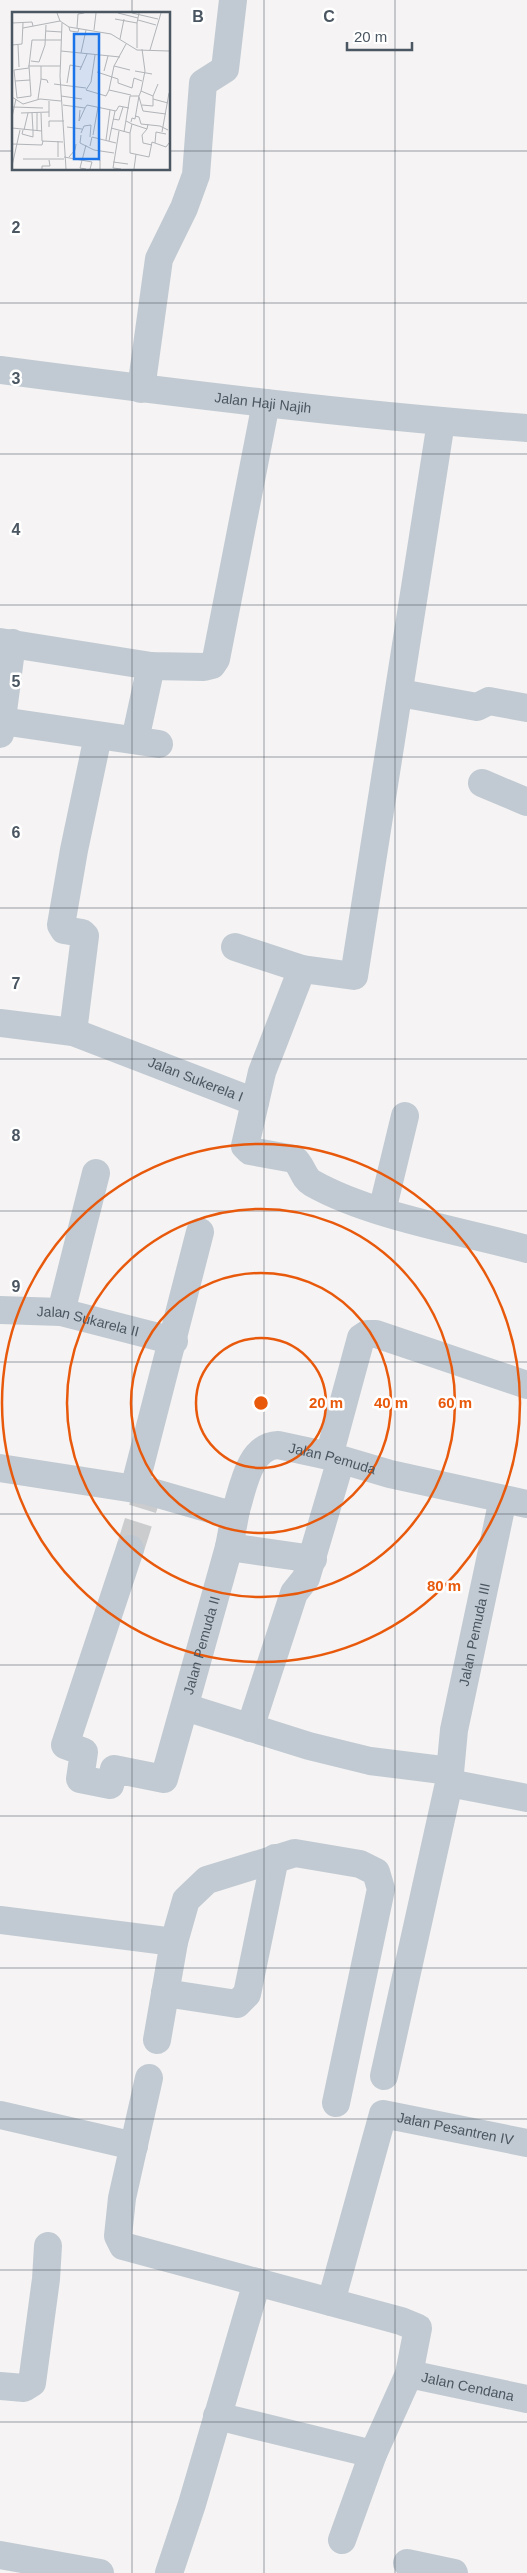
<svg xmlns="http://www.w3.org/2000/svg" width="527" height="2573" font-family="Arial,sans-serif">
  <rect width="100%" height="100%" fill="#f5f3f3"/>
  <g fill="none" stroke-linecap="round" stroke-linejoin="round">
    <polyline stroke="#caccce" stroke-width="28" stroke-dasharray="28 14" stroke-linecap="butt" points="130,1549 146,1498"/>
    <g stroke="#c1cad2" stroke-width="28">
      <path id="s1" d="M0,370C175,393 351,415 527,428"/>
      <polyline points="141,389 159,259 184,208 196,175 203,83 225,69 233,0"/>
      <path d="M441,422L354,976L302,969L262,1072L245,1146L250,1151L294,1159C302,1165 303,1178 312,1183C370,1216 461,1231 527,1249"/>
      <polyline points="0,642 151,666 204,667 212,665 216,659 266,403"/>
      <polyline points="400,693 477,707 489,701 527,708"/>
      <polyline points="2,721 159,744"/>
      <polyline points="0,734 12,643"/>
      <polyline points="135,740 151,666"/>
      <polyline points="482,783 527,802"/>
      <polyline points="235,947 302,969"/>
      <path id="s2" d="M0,1023L73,1032L255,1102"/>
      <polyline points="73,1032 85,936 82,933 64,930 61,925 74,850 98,736"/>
      <polyline points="382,1211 405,1116"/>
      <path id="s3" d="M0,1310L61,1312L174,1341"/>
      <polyline points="61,1312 96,1173"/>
      <polyline points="329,1456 361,1338 367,1334 376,1334 527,1385"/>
      <path id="s4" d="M0,1468L148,1491L224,1513L236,1510C243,1488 249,1446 278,1445L329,1456L390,1474L527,1504"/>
      <polyline points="134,1489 200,1232"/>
      <polyline points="229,1547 313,1559"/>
      <path id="s5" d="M130,1549L65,1745L84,1752L80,1779L110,1785L114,1769L164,1779L229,1547L236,1510"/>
      <polyline points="185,1707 309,1746 370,1761 450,1771"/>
      <polyline points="250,1728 294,1593 306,1578 337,1473 339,1459"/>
      <polyline points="449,1783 527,1798"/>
      <polyline points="0,1920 174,1942"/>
      <polyline points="165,1993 237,2004 247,1994 275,1858"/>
      <polyline points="157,2040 174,1942 186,1900 207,1880 295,1853 360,1864 376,1872 381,1889 336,2103"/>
      <path id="s6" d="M384,2076L449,1783L454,1730L503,1499"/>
      <polyline points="149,2078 122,2198 118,2236 123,2246 401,2321 418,2328 409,2374 373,2454 342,2540"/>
      <polyline points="0,2115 134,2146"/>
      <path id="s7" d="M331,2302L383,2114L527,2143"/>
      <path id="s8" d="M409,2374L527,2399"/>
      <polyline points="0,2386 24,2388 32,2383 46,2279 48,2246"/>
      <polyline points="217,2416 373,2454"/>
      <polyline points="0,2555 100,2573"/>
      <polyline points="407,2563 454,2573"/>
      <polyline points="169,2573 192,2504 257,2282"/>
    </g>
  </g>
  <path fill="none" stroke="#4a5661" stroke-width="1" stroke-opacity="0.55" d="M132,0V14M264,0V2573M395,0V2573M0,151H14M169,151H527M132,169V2573M0,303H527M0,454H527M0,605H527M0,757H527M0,908H527M0,1059H527M0,1211H527M0,1362H527M0,1514H527M0,1665H527M0,1816H527M0,1968H527M0,2119H527M0,2270H527M0,2422H527"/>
  <g fill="none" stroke="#e8590c" stroke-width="2.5">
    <circle cx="261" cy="1403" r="65"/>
    <circle cx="261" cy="1403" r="130"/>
    <circle cx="261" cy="1403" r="194"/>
    <circle cx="261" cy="1403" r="259"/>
  </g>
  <g text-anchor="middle" stroke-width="5" stroke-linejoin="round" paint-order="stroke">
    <g font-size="14" fill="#4a5661" stroke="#fff">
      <text dy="5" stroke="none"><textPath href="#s1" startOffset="265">Jalan Haji Najih</textPath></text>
      <text dy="5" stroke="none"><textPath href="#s2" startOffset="205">Jalan Sukerela I</textPath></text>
      <text dy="5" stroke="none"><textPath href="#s3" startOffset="89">Jalan Sukarela II</textPath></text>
      <text dy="5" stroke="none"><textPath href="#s4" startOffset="380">Jalan Pemuda</textPath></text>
      <text dy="5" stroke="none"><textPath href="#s6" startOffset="451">Jalan Pemuda III</textPath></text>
      <text dy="5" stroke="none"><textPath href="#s5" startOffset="491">Jalan Pemuda II</textPath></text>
      <text dy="5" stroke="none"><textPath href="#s7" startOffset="269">Jalan Pesantren IV</textPath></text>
      <text dy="5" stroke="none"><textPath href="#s8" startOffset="60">Jalan Cendana</textPath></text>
    </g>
  </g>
  <g transform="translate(12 12)">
    <rect width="158" height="158" fill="#f5f3f3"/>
    <path fill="none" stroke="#b1b4b9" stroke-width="1" d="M45,1L48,9L57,15L99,22L125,38L157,39M106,1L126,6M120,1L146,7M103,7L125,11L127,1M126,8L144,13M0,11L20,10L21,14M50,11L48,64L54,157M57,15L58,19L66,20L67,16M11,16L48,9M65,16L66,2L72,1M82,18L84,1M34,19L50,20M108,27L112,7M0,33L10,32L11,11M6,33L7,55M125,36V11M138,38L149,1M49,39L108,45M69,41L74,18M83,43L79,70L74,78L94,84L97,78L119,83M19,49L27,50L33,33L34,13M16,54H48M29,54V67L35,68L36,71M102,54L118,58M17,56L2,58L5,86L19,84L17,54L20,28H49M68,58L75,42M92,59L96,44M123,59L140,62M85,60L106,67V71L120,76L122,66L130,69M3,69L18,68M55,71L58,53L69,55M42,72L74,76M97,78L102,54L114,32M129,79L141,84L146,72M49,84L70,87M0,85L11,92L28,87L49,89M127,85L131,99L154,102M26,87L29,67M141,87L156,91M51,93L73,96L75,93L104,99L107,94L117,96M130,93L141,94V84M1,95L31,96M68,98L67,109L73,96M9,101L37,100M20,101L21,119M25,101V119M29,101L30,129L51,130M123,104L127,105L129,112L148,114L156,118M0,105L4,87M37,105V89M101,107L107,108L111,95M119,110L120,106L123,107L127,84M120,112L135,117L136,112M37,115V109H52M55,115L70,117M0,116L30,119M99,116L118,121L120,112L114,109M135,117L130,123L131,131L140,133M11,118L10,122L21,125V119M12,118L16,101M107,119L101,156L109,157M112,120L118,84H127L129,79L133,59L130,37M150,120L157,81M69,121L72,114L79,113L78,125M118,121V141L137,145L140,130L154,135L157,131M69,123L68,131L82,138M81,123L86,95M94,128L98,98M97,129L103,99M143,131L144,120L154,122M0,132L30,133L31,129M78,134L80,125L104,131M82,138L102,141M46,145V129M52,145L80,150L78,157M57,145L63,138L64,132M11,147H52M82,147L88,148V157M101,150L116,152M0,154L8,118M30,157V154H38L37,148M74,157L68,156L74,133M122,157L124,142"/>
    <path fill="#1a73e8" fill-opacity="0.15" stroke="#1a73e8" stroke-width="2.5" d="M62,22H87V147H62Z"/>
    <rect width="158" height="158" fill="none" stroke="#4a5661" stroke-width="2.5"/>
  </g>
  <g font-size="16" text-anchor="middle" font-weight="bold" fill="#4a5661" stroke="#fff" stroke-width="5" stroke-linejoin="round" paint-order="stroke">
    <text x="198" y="22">B</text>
    <text x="329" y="22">C</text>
    <text x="16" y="233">2</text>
    <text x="16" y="384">3</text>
    <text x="16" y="535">4</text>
    <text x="16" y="687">5</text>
    <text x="16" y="838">6</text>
    <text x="16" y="989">7</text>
    <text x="16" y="1141">8</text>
    <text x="16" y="1292">9</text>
  </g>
  <circle cx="261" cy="1403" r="8" fill="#e8590c" stroke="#fff" stroke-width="2.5"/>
  <g font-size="15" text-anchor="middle" font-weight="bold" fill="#e8590c" stroke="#fff" stroke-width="5" stroke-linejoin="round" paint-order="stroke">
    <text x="326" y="1408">20 m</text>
    <text x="391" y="1408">40 m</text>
    <text x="455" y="1408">60 m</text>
    <text x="444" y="1591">80 m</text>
  </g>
  <path d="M347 42v8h65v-8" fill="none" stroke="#4a5661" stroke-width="2.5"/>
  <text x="354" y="42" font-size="15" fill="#4a5661" stroke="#ffffff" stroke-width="4" paint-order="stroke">20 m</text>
</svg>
